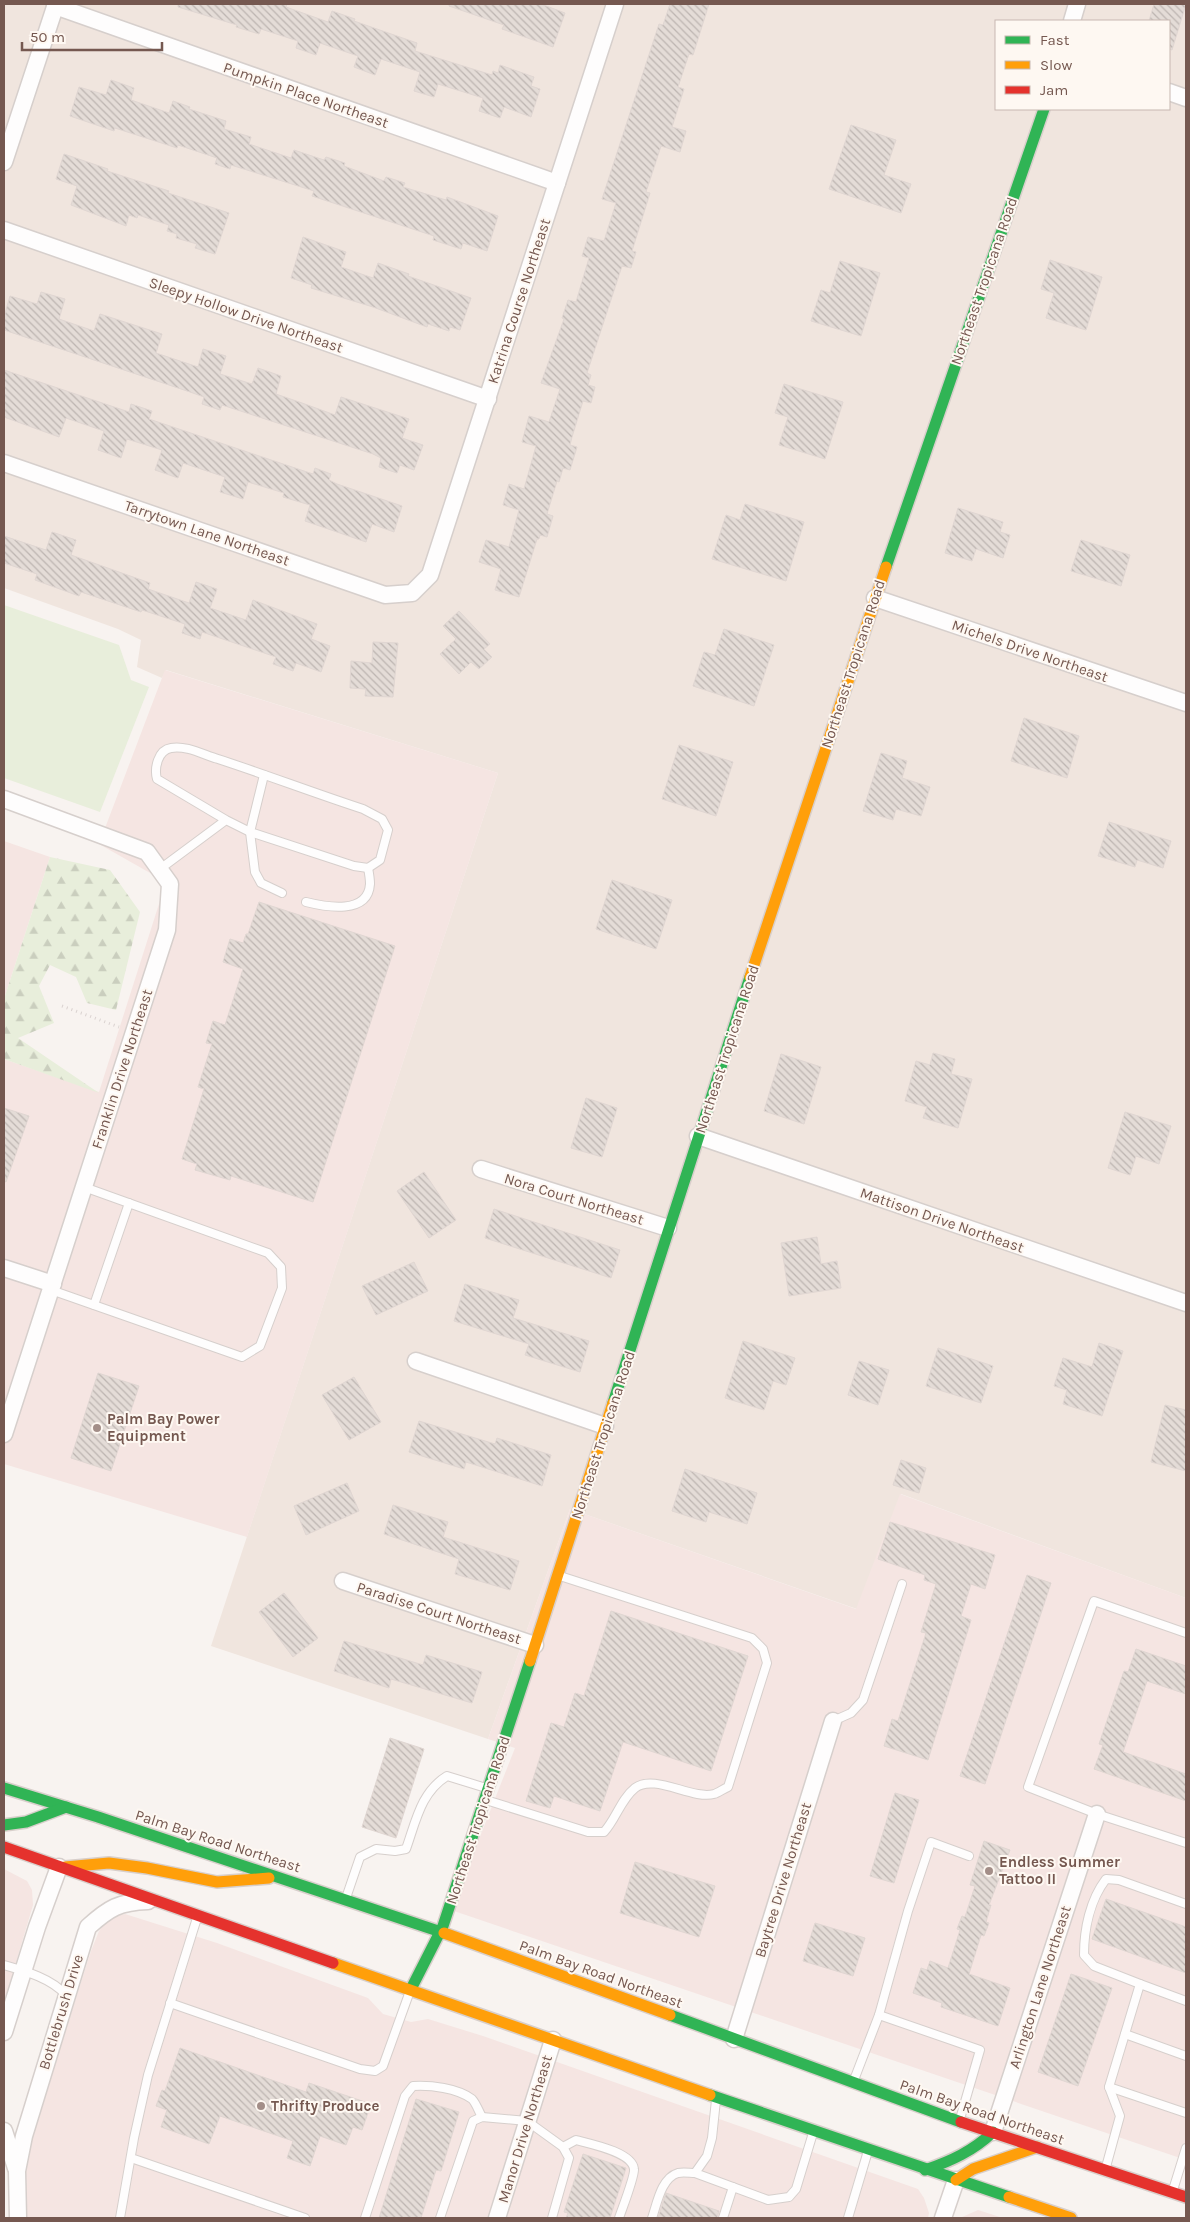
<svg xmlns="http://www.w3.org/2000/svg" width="1190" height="2222" font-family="Karla,sans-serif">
  <defs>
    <pattern id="forest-firs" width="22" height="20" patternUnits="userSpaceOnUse" patternTransform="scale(1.25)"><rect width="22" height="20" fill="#e8eedb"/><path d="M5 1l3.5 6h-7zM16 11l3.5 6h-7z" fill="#cacebe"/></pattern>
    <pattern id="building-back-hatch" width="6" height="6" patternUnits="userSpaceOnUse" patternTransform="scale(1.25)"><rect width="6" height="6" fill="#e4dcd7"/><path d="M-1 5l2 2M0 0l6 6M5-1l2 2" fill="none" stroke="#bdb5b1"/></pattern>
  </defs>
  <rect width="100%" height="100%" fill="#f8f3f0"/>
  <path fill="#f0e5de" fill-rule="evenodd" d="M4,4H1186V1598L901,1494L857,1609L570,1509L488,1739L211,1646L498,773L166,670L162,678L137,667L141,640L118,629L4,588ZM996,21H1169V109H996Z"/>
  <g fill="#f5e5e2">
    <polygon points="165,670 498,773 247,1537 4,1464 4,1059 99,1092 166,882 99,844"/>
    <polygon points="4,841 50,857 4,999"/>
    <polygon points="900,1494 1186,1598 1186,2160 451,1910 515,1748 488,1739 570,1509 856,1609"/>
    <polygon points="4,1869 27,1881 32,1890 33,1905 4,2003"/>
    <polygon points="125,1914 217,1943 368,1998 383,2014 411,2022 428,2019 483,2036 918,2189 924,2198 929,2213 928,2218 27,2218 24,2185 30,2142 91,1951 99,1931 109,1918"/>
    <polygon points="978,2210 1003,2218 960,2218"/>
  </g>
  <polygon fill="#e8eedb" points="4,605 119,645 131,680 149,687 100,812 4,778"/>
  <polygon fill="url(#forest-firs)" points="50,857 110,870 140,912 116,1010 87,1003 76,977 50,965 39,986 54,1023 18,1038 99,1093 4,1059 4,999"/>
  <g fill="url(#building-back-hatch)" stroke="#e0d6d2">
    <polygon points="178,4 287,4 286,7 328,22 332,11 355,19 354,21 417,43 415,51 492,75 493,71 498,73 500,65 534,77 531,86 540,89 531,117 504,107 500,118 479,111 483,98 438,84 434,97 414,91 420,72 381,59 375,75 354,67 358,56 320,43 316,55 296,48 298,41 261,29 259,34 236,27 237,25 178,7"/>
    <polygon points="449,4 541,4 565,13 553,47 502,29 504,25 449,6"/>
    <polygon points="670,4 709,4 693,55 689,54 678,87 684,89 672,127 686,131 680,152 661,146 646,192 650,193 632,251 636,252 631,268 622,266 587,373 591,375 588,385 595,387 591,403 583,401 572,437 570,445 577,447 570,470 563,468 559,482 557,481 547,514 553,516 547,537 540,535 539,539 537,539 519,597 495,590 501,569 479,562 486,540 509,547 519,510 503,505 509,484 524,489 536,446 522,442 529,416 549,422 560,389 541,383 564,319 562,318 568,300 576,302 589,258 582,256 588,237 604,241 616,203 602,199 659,24 663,25"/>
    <polygon points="1154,4 1186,4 1172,50 1169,49 1169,21 1149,21"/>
    <polygon points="111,80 134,88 131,100 169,113 173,101 190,107 189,109 226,121 224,129 251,137 249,144 291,158 294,150 324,160 326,157 345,163 344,166 384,181 386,177 405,183 403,187 446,200 447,197 498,216 487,251 463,243 461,249 433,240 434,236 312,196 314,191 231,165 230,169 215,164 217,158 178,145 177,148 115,128 114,131 70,116 79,87 106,95"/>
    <polygon points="851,125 896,140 884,175 911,184 901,213 829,189"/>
    <polygon points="64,154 108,169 107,171 169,191 168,193 229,213 215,254 195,248 197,244 176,238 177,234 167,231 169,225 138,215 137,218 129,215 126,226 71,205 77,186 56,179"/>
    <polygon points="303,237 346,252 341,267 373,278 378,263 409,274 408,276 471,298 460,330 450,327 449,331 428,324 427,327 373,307 311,288 312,285 291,278"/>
    <polygon points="1050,260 1102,277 1086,330 1046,318 1054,293 1041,289"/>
    <polygon points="840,261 880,273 861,336 811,321 821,290 830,293"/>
    <polygon points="41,292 65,299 59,319 94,331 100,314 162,334 156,353 198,367 203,349 226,356 220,374 252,384 258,368 281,376 276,394 302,403 335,415 341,397 409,419 402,438 423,445 414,470 400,465 397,473 379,467 381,458 373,454 222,405 220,410 202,404 204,397 190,392 4,330 4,317 10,296 37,304"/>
    <polygon points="4,370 129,412 131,404 152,411 149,419 313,474 315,468 331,474 329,480 337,484 402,506 394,532 372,524 366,542 305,521 310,505 283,497 284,493 248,482 243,499 220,492 225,477 183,463 178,478 155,470 162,450 127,439 121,458 98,450 104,431 66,418 59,437 4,417"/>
    <polygon points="784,384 843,402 825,459 779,445 788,417 775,413"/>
    <polygon points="745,504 804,522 786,581 712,559 726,515 740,520"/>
    <polygon points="958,508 1003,522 1000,532 1010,535 1003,558 976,549 972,561 945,553"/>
    <polygon points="52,532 76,540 71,555 150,583 148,589 189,603 196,582 217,589 210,608 246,620 253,600 317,624 311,639 330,646 321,672 296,663 293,671 273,664 276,657 202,632 200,639 182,633 185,624 142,610 141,612 81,592 79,596 35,580 37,574 4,563 4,536 46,550"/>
    <polygon points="1081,540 1130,555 1121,586 1071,571"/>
    <polygon points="459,611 490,644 484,649 492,657 479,669 471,662 459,674 440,654 456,639 443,626"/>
    <polygon points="724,629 774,645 754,706 693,686 704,652 715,655"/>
    <polygon points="373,642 398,643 393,697 365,696 366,689 350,688 351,661 372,663"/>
    <polygon points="1024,718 1079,736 1067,778 1011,761"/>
    <polygon points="679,745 733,762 716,816 662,799"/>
    <polygon points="881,753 907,761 902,778 930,787 921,816 896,809 893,820 863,811"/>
    <polygon points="1109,822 1171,841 1163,868 1137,860 1135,867 1098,856"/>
    <polygon points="612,880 672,900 656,949 596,929"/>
    <polygon points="259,902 395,946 313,1202 231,1176 230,1180 195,1170 197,1164 182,1159 204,1089 198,1087 212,1044 206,1043 213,1021 225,1025 243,969 223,962 230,939 243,943 246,934 248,934"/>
    <polygon points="933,1053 955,1059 951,1074 972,1079 958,1128 923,1118 927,1107 905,1101 916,1061 930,1065"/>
    <polygon points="781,1054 821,1067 804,1124 764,1111"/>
    <polygon points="586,1098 617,1108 602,1157 571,1148"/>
    <polygon points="4,1108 29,1116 6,1182 4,1181"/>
    <polygon points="1125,1112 1171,1126 1159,1164 1136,1156 1130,1175 1108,1168"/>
    <polygon points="424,1172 456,1220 429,1238 397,1191"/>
    <polygon points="494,1209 620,1250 611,1278 485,1238"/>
    <polygon points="817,1237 821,1264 837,1261 841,1288 789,1296 781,1243"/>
    <polygon points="414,1262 428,1291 376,1315 362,1286"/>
    <polygon points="465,1284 519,1300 513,1318 589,1341 580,1372 525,1355 529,1344 454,1321"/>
    <polygon points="743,1341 795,1358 786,1385 773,1381 764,1410 725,1398"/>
    <polygon points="1099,1343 1123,1351 1102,1416 1063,1404 1067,1390 1054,1386 1063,1358 1092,1367"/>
    <polygon points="938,1348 993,1366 981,1403 926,1386"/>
    <polygon points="859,1361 889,1370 878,1405 848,1395"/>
    <polygon points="98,1373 139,1386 111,1471 71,1458"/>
    <polygon points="354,1377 381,1422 349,1440 322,1395"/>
    <polygon points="1165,1405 1186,1410 1186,1471 1151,1462"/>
    <polygon points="419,1421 495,1444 497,1438 551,1455 542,1486 466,1462 464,1469 409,1452"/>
    <polygon points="901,1460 926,1468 919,1493 893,1485"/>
    <polygon points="685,1469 757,1493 747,1524 709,1512 706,1522 672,1511"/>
    <polygon points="347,1483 359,1511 306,1535 294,1506"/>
    <polygon points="393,1505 448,1522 443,1537 519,1561 510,1590 455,1574 459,1559 384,1534"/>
    <polygon points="890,1522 995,1555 985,1589 971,1584 961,1616 971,1620 928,1760 884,1746 892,1719 898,1721 926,1633 921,1632 936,1584 924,1580 925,1575 878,1559"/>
    <polygon points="1027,1575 1051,1583 985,1784 960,1776"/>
    <polygon points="284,1593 318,1638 293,1657 259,1612"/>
    <polygon points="611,1611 748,1656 711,1771 623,1742 600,1811 554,1796 550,1808 526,1801 551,1723 564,1727 575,1693 584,1696"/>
    <polygon points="344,1641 423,1665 426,1655 482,1672 472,1703 391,1679 389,1688 334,1671"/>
    <polygon points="1136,1649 1186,1666 1186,1694 1147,1681 1123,1752 1186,1774 1186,1801 1094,1769 1103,1745 1099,1744 1124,1671 1128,1672"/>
    <polygon points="390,1738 424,1749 396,1838 362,1827"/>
    <polygon points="895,1793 919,1800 894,1883 870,1876"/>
    <polygon points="984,1841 1010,1850 989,1905 991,1905 986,1922 989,1923 984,1936 981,1935 969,1974 1010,1988 998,2026 941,2007 942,2003 913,1993 921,1968 927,1970 930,1961 948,1968 960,1930 957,1929 962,1916 965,1917 975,1886 970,1885"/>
    <polygon points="635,1862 715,1886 699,1937 620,1913"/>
    <polygon points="1106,1899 1186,1927 1186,1973 1092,1939"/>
    <polygon points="815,1923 865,1938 853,1976 803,1961"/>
    <polygon points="1071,1974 1112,1988 1078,2086 1038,2072"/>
    <polygon points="180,2048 306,2092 309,2083 371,2104 362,2130 353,2127 346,2145 320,2136 310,2166 287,2158 293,2141 220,2116 209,2144 161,2127 167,2110 156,2106 162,2090 165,2091"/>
    <polygon points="416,2099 459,2112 441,2171 436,2170 421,2218 379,2218"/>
    <polygon points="583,2154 626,2168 610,2218 566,2218 568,2213 564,2212"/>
    <polygon points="666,2193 719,2211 717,2218 658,2218"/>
  </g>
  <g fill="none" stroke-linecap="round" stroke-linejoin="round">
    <g stroke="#d6cfcc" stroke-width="10">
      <g id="lane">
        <polyline points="264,775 250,832 255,872 261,883 282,893"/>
        <path d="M160,869L226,820L250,832L354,866L368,868L380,860L388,830L382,819L363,809C314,793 267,775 218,759C204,755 186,745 171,748C158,750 154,768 157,779L226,820"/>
        <path d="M306,902C326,907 368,915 370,884C370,879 369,873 368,868"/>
        <polyline points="51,1290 242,1357 260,1346 282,1288 281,1267 268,1253 84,1187"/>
        <polyline points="94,1305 129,1203"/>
        <polyline points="1186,1633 1094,1601 1028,1787 1097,1814 1186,1843"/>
        <polyline points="833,1721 851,1713 863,1700 902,1584"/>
        <path d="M486,1800L588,1832H604C616,1819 621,1799 635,1788C654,1773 692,1800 714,1794C718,1793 723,1789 728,1787L767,1663L763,1649L752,1638L560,1576"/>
        <path d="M346,1898L360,1857L376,1849L395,1851L406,1849C416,1821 421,1792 447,1776L486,1788"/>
        <path d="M4,1965C25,1971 51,1978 66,1995"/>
        <path d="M1140,1984L1094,1966L1084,1955C1084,1929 1090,1900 1106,1879L1119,1880L1186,1904"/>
        <polyline points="170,2003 360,2069 375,2071 383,2066 410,1991"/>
        <polyline points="879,2015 980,2050 960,2119"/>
        <polyline points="1125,2034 1186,2056"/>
        <polyline points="854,2080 879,2015 908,1911 931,1842 969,1856"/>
        <polyline points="1109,2087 1186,2113"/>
        <polyline points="716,2100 712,2138 707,2156 695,2173 768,2200 789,2197 796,2189 813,2133"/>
        <path d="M563,2147L576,2140C591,2144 632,2152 634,2169C635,2176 622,2209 619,2218"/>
        <polyline points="131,2158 305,2218"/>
        <polyline points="1106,2167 1120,2116 1109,2087 1140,1984 1186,2001"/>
        <polyline points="1173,2190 1186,2148"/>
        <polyline points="120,2218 134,2138 148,2075 197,1918"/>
        <path d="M365,2218L405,2096L413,2086C431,2085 457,2088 472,2099C476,2103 479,2112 482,2117"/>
        <polyline points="440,2218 473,2121 482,2117 527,2121 563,2147 569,2158 552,2218"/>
        <path d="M652,2218C657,2204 661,2178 678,2173C683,2172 690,2173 695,2173"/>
        <polyline points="723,2218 733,2187"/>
        <polyline points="848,2218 868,2151"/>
      </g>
    </g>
    <g stroke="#d6cfcc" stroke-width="19">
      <g id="street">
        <polyline points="55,6 557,183"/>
        <polyline points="1072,21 1077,4"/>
        <polyline points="1169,92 1186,98"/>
        <polyline points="4,162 56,4"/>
        <polyline points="4,230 488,399"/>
        <polyline points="4,463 385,595 412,593 430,575 615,4"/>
        <polyline points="875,598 1186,703"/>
        <polyline points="4,799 147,852 170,884 167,930 4,1434"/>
        <polyline points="698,1136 1186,1303"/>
        <polyline points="481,1169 668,1228"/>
        <polyline points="4,1268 53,1284"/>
        <polyline points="416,1361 605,1426"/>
        <polyline points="343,1581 535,1645"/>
        <polyline points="4,2032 37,1927 59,1867"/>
        <polyline points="734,2039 833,1721"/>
        <polyline points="4,2131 16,2168"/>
        <polyline points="993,2132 1097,1814"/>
        <path d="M18,2218L17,2171L24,2136L88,1927C109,1908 119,1902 148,1901"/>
        <polyline points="497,2218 553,2040"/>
        <polyline points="943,2218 956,2180"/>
      </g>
    </g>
    <g stroke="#d8cfcb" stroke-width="14">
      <g id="fast">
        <polyline points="886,567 1044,109"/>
        <polyline points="613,1403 750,977"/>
        <polyline points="4,1788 98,1817 444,1933"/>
        <polyline points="4,1825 26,1822 66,1807"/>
        <polyline points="411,1989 443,1926 530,1661"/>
        <polyline points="670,2015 961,2122"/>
        <polyline points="710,2095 1009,2197"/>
        <path d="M925,2170C951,2161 973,2151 993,2132"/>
      </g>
    </g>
    <g stroke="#d8cfcb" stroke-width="14">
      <g id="slow">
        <polyline points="750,977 886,567"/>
        <polyline points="530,1661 613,1403"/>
        <polyline points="65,1867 109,1863 147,1868 217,1882 269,1878"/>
        <polyline points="444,1933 670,2015"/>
        <polyline points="333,1963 710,2095"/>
        <polyline points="956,2180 973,2169 1037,2147"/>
        <polyline points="1009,2197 1071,2218"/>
      </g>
    </g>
    <g stroke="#d8cfcb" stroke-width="14">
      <g id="jam">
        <polyline points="4,1847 333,1963"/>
        <polyline points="961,2122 1186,2197"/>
      </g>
    </g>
    <polyline stroke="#dad2d0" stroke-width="3" stroke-dasharray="1 4" stroke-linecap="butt" points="62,1006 119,1027"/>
    <use href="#lane" stroke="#fefdfd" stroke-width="8"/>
    <use href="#street" stroke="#fefdfd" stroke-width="16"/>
    <use href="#fast" stroke="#30b455" stroke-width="11"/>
    <use href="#slow" stroke="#ff9f0a" stroke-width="11"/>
    <use href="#jam" stroke="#e5322d" stroke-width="11"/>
  </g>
  <g fill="#a38e88" stroke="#fef8f2" stroke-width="2">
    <circle cx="97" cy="1428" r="5"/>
    <circle cx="989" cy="1871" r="5"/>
    <circle cx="261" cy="2106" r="5"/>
  </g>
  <g text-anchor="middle" stroke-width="4" stroke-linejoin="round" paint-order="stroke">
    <g font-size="15" fill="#755850" stroke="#fef8f2">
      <text transform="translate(306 95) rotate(19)" y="5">Pumpkin Place Northeast</text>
      <text transform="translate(984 281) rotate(-71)" y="5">Northeast Tropicana Road</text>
      <text transform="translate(519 301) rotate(-72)" y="5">Katrina Course Northeast</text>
      <text transform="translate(246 315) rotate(19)" y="5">Sleepy Hollow Drive Northeast</text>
      <text transform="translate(207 533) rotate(19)" y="5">Tarrytown Lane Northeast</text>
      <text transform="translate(1030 651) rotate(19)" y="5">Michels Drive Northeast</text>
      <text transform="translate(853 664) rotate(-72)" y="5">Northeast Tropicana Road</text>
      <text transform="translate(727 1049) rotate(-72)" y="5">Northeast Tropicana Road</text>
      <text transform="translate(122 1069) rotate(-72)" y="5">Franklin Drive Northeast</text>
      <text transform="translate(574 1199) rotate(17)" y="5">Nora Court Northeast</text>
      <text transform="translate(942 1220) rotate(19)" y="5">Mattison Drive Northeast</text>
      <text transform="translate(603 1435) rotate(-72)" y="5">Northeast Tropicana Road</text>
      <text transform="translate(439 1613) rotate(18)" y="5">Paradise Court Northeast</text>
      <text transform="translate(478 1820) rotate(-72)" y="5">Northeast Tropicana Road</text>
      <text transform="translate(218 1841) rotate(18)" y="5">Palm Bay Road Northeast</text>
      <text transform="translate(783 1880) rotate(-73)" y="5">Baytree Drive Northeast</text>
      <text transform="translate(601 1974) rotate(20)" y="5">Palm Bay Road Northeast</text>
      <text transform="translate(1040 1987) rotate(-72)" y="5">Arlington Lane Northeast</text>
      <text transform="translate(61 2012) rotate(-73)" y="5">Bottlebrush Drive</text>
      <text transform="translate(982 2112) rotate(19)" y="5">Palm Bay Road Northeast</text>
      <text transform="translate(525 2129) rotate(-73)" y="5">Manor Drive Northeast</text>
    </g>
    <g font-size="15" font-weight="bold" fill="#755850" stroke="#fef8f2" text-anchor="start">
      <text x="107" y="1424">Palm Bay Power<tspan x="107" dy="17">Equipment</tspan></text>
      <text x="999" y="1867">Endless Summer<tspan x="999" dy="17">Tattoo II</tspan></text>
      <text x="271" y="2111">Thrifty Produce</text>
    </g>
  </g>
  <rect width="1190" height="2222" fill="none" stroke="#755850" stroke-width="10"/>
  <rect x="995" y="20" width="175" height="90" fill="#fef8f2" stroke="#c7b8b1"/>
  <rect x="1005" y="36" width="25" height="8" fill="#30b455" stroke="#c7b8b1"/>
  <text x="1040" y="45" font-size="15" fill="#755850">Fast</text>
  <rect x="1005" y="61" width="25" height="8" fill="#ff9f0a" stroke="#c7b8b1"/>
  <text x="1040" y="70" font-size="15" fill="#755850">Slow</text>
  <rect x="1005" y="86" width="25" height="8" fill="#e5322d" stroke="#c7b8b1"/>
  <text x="1040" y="95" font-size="15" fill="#755850">Jam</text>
  <path d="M22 42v8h140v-8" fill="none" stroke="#755850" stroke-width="2.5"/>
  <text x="30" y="42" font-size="15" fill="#755850" stroke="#fef8f2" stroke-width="4" paint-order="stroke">50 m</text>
</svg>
